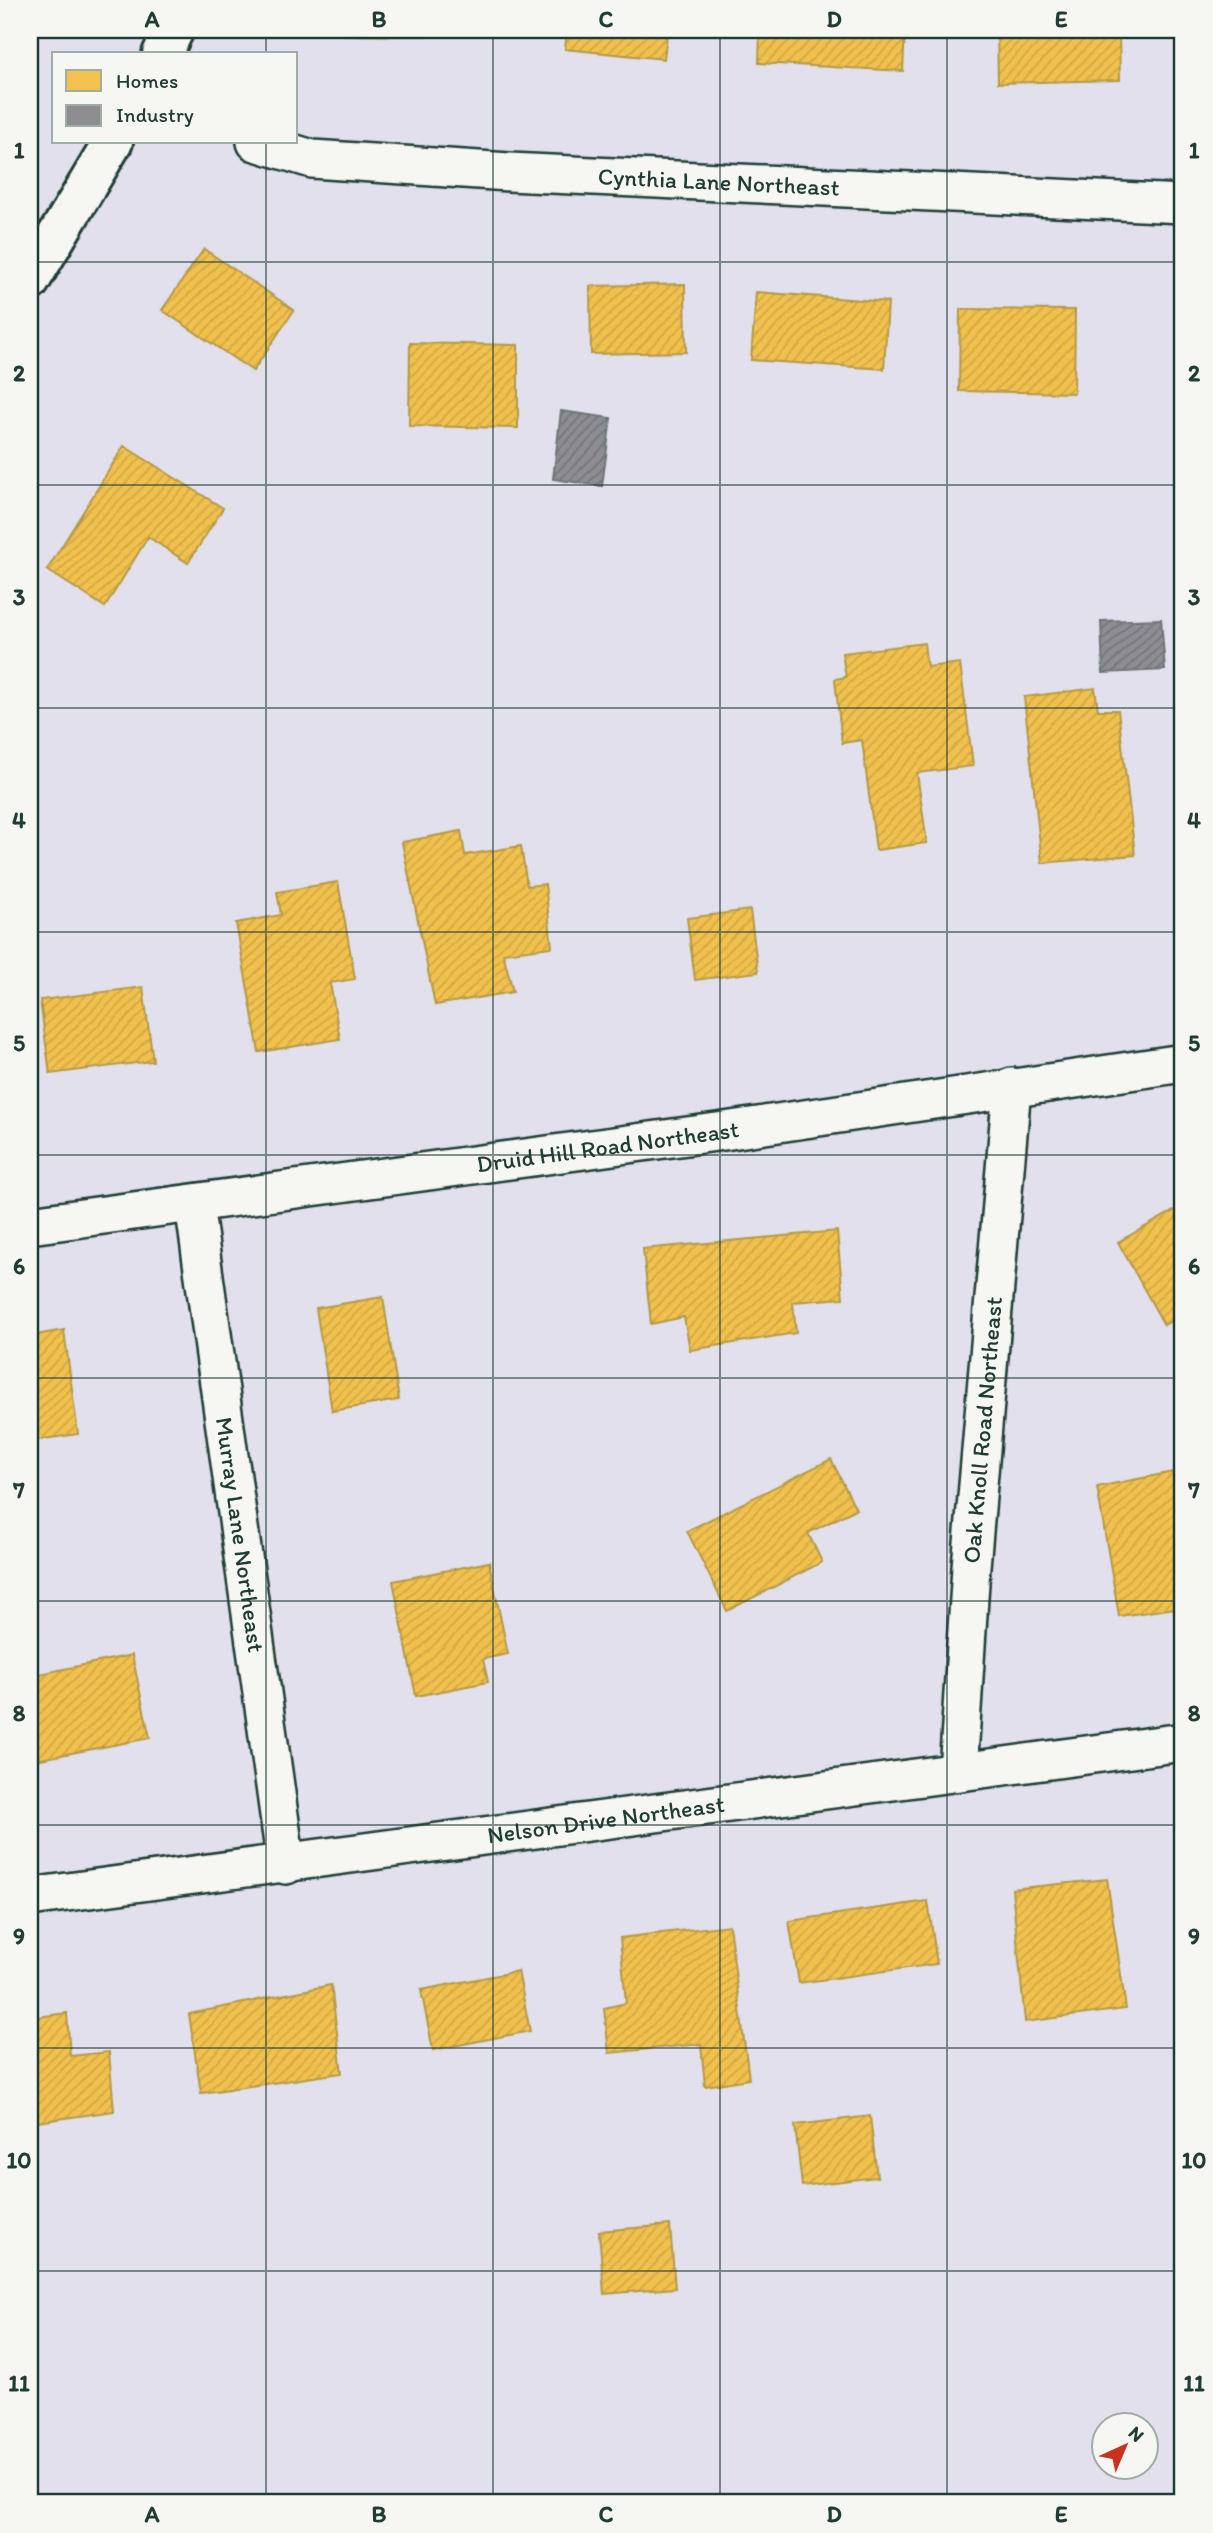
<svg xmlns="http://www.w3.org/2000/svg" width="1213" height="2533" font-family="Itim,sans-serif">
  <defs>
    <pattern id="homes-hatch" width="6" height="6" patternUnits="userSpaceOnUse" patternTransform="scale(1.75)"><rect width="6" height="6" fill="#f2c14e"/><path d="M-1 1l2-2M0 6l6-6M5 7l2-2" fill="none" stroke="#cfa745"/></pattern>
    <pattern id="industry-hatch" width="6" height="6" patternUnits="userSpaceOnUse" patternTransform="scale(1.75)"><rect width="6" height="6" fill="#8d8d92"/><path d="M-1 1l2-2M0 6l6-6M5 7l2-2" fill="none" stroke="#737478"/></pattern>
  </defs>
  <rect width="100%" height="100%" fill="#e2e0ec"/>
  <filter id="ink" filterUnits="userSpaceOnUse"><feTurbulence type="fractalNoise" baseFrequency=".0143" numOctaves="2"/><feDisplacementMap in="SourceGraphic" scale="14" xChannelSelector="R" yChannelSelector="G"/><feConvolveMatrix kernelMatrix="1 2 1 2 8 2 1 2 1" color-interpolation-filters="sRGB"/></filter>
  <g filter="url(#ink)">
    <g fill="url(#homes-hatch)" stroke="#b39946" stroke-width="2">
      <polygon points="345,30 425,30 425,36 345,35"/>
      <polygon points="567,30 689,30 688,36 667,34 664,59 565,49"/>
      <polygon points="760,30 905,30 903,71 759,63"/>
      <polygon points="997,30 1119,30 1120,80 998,83"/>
      <polygon points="204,249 294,310 253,371 162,310"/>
      <polygon points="685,284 686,352 591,354 590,286"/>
      <polygon points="756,292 888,302 884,369 751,360"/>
      <polygon points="960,309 1075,310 1074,393 959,391"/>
      <polygon points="1180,323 1183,323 1183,416 1181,416"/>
      <polygon points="410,343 518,345 518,428 409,426"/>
      <polygon points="124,446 223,508 188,563 148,537 105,607 47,570"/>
      <polygon points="924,643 927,667 960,663 973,766 917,773 927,843 876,850 862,740 842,743 835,679 846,677 842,653"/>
      <polygon points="1095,688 1098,710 1118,710 1135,855 1042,863 1024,697"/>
      <polygon points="461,831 465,855 521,846 527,886 545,884 552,947 503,953 513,992 435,1005 402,842"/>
      <polygon points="338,882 355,979 330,983 340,1039 259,1052 236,923 281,915 277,892"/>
      <polygon points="750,910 758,972 695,980 687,918"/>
      <polygon points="143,987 153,1061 50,1074 40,1000"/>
      <polygon points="1183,1206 1183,1315 1164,1325 1118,1242"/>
      <polygon points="837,1231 843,1298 793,1302 796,1333 690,1350 684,1317 651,1324 643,1249"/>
      <polygon points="383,1297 399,1400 332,1411 316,1308"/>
      <polygon points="64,1330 78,1434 30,1441 30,1336"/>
      <polygon points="831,1459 856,1509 808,1533 822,1562 727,1611 687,1531"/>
      <polygon points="1183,1470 1183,1607 1119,1616 1097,1487"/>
      <polygon points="489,1562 508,1654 483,1659 488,1682 416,1696 393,1581"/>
      <polygon points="132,1655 150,1738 30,1761 30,1676"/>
      <polygon points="1107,1879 1126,2009 1025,2022 1012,1889"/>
      <polygon points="928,1901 937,1964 799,1983 789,1921"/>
      <polygon points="729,1925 749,2079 705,2086 701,2044 609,2053 604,2008 626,2003 620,1938"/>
      <polygon points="518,1971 530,2031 433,2050 421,1990"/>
      <polygon points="331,1985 342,2073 201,2093 189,2014"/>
      <polygon points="67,2013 70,2056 109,2052 114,2111 30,2123 30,2018"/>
      <polygon points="870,2116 877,2177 802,2186 795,2125"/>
      <polygon points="670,2225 675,2288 604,2294 599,2231"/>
      <polygon points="1183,2493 1183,2503 1113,2503"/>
    </g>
    <g fill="url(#industry-hatch)" stroke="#6c7576" stroke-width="2">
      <polygon points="561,411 611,418 602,486 553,479"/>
      <polygon points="1161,619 1165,670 1103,673 1101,621"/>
    </g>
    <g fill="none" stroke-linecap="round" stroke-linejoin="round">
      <g stroke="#1f3d34" stroke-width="42">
        <g id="minor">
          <path id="s1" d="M256,142L312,159L509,172L1183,204"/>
          <path id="s2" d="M194,1204L286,1865"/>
          <path id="s3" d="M30,1225L724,1131L1183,1063"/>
          <path id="s4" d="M958,1772L971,1567L1012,1087"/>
          <path id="s5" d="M30,1897L1183,1742"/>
        </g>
      </g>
      <g stroke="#1f3d34" stroke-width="44">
        <g id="secondary">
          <polyline points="162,54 174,30"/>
          <polyline points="30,281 113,142"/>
        </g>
      </g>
      <use href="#minor" stroke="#f6f6f2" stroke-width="37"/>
      <use href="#secondary" stroke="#f6f6f2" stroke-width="38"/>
    </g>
  </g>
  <path fill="none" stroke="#1f3d34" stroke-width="2" stroke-opacity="0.55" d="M266,30V54M493,30V2503M720,30V2503M947,30V2503M266,142V2503M30,262H1183M30,485H1183M30,708H1183M30,932H1183M30,1155H1183M30,1378H1183M30,1601H1183M30,1825H1183M30,2048H1183M30,2271H1183"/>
  <g text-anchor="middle" stroke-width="7" stroke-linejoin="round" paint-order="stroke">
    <g font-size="24" fill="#1f3d34" stroke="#f6f6f2">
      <text dy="8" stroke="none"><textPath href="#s1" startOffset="466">Cynthia Lane Northeast</textPath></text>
      <text dy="8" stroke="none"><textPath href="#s3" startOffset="583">Druid Hill Road Northeast</textPath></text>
      <text dy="8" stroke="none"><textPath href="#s4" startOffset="343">Oak Knoll Road Northeast</textPath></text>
      <text dy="8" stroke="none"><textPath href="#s2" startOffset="334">Murray Lane Northeast</textPath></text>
      <text dy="8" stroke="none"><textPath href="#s5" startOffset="581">Nelson Drive Northeast</textPath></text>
    </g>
  </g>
  <rect width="1213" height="2533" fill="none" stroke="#f6f6f2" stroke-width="77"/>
  <rect x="52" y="52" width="245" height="91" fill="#f6f6f2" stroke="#a0aca6" stroke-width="2"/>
  <rect x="66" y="70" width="35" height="21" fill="#f2c14e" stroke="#a0aca6" stroke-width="2"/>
  <text x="116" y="88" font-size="21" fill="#1f3d34">Homes</text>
  <rect x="66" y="105" width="35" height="21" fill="#8d8d92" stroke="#a0aca6" stroke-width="2"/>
  <text x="116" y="122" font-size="21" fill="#1f3d34">Industry</text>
  <g transform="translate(1125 2446) rotate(44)"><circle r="33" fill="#f6f6f2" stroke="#a0aca6" stroke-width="2"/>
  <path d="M0-5L12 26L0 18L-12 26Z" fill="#c8321e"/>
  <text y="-10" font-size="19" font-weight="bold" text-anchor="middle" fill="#1f3d34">N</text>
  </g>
  <rect x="38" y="38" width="1136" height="2456" fill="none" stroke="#1f3d34" stroke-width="2.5"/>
  <g font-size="23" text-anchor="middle" font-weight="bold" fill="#1f3d34">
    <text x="152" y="27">A</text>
    <text x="379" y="27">B</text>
    <text x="606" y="27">C</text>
    <text x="834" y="27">D</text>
    <text x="1061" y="27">E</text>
    <text x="19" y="158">1</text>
    <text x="1194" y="158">1</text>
    <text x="19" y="381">2</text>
    <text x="1194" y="381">2</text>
    <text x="19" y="605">3</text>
    <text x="1194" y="605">3</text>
    <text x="19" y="828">4</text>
    <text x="1194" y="828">4</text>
    <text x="19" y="1051">5</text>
    <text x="1194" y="1051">5</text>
    <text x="19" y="1274">6</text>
    <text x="1194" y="1274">6</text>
    <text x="19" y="1498">7</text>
    <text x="1194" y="1498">7</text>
    <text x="19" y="1721">8</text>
    <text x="1194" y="1721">8</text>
    <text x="19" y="1944">9</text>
    <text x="1194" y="1944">9</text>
    <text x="19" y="2168">10</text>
    <text x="1194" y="2168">10</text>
    <text x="19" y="2391">11</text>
    <text x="1194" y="2391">11</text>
    <text x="152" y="2522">A</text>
    <text x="379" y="2522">B</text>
    <text x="606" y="2522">C</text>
    <text x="834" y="2522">D</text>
    <text x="1061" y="2522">E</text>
  </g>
</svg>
